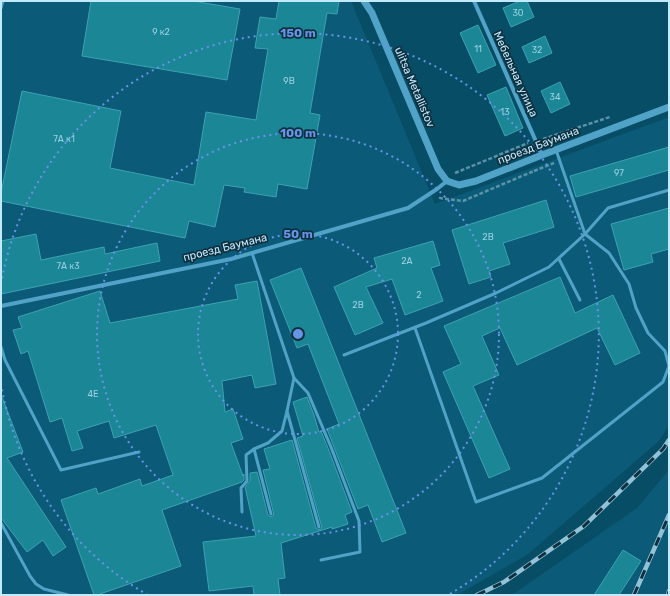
<svg xmlns="http://www.w3.org/2000/svg" width="670" height="596" font-family="Rubik,sans-serif">
  <rect width="100%" height="100%" fill="#074d66"/>
  <g fill="#0b5a77">
    <polygon points="1,1 351,1 435,204 669,117 669,425 659,441 527,555 457,595 1,595"/>
    <polygon points="669,470 669,595 512,595 637,508"/>
  </g>
  <g fill="#1b8695" stroke="#3ea2b2">
    <polygon points="91,1 193,1 240,9 227,80 82,56"/>
    <polygon points="279,1 339,1 337,14 327,13 310,113 320,115 307,189 278,184 276,197 244,192 245,188 224,185 215,227 189,221 185,238 1,201 1,193 22,91 121,111 110,168 194,185 206,112 256,120 268,49 255,48 260,17 276,19"/>
    <polygon points="520,1 527,1 534,17 511,27 503,8"/>
    <polygon points="478,25 496,65 478,73 460,33"/>
    <polygon points="545,36 552,53 529,63 522,47"/>
    <polygon points="560,82 570,104 551,113 541,91"/>
    <polygon points="506,87 523,128 505,136 487,95"/>
    <polygon points="669,147 669,170 576,197 570,176"/>
    <polygon points="546,200 554,227 503,243 510,264 489,271 491,277 469,284 452,230"/>
    <polygon points="669,208 669,249 651,254 653,262 624,270 611,224"/>
    <polygon points="36,234 41,260 104,247 105,254 157,243 160,261 1,294 1,241"/>
    <polygon points="433,241 440,265 431,268 443,301 405,315 392,279 366,287 383,323 355,335 334,287 377,268 374,258"/>
    <polygon points="301,268 406,533 382,542 368,505 358,509 327,429 339,424 308,344 297,348 270,280"/>
    <polygon points="560,277 575,313 613,295 640,353 615,365 597,328 517,365 500,328 482,336 499,375 473,386 510,469 489,478 443,372 461,364 444,326"/>
    <polygon points="257,281 276,384 255,388 252,375 222,381 225,412 233,409 243,439 231,443 243,476 243,475 244,474 244,480 242,482 162,510 181,566 97,595 94,595 61,500 96,488 98,494 140,479 142,486 173,475 156,425 114,438 109,421 77,431 83,448 72,451 62,418 50,422 28,351 21,354 13,330 22,328 18,317 100,291 110,323 211,304 238,299 235,285"/>
    <polygon points="2,397 23,452 7,458 66,547 53,556 43,540 27,552 1,518 1,398"/>
    <polygon points="307,397 314,415 319,432 321,431 328,448 352,512 345,515 348,524 332,529 332,527 281,543 285,578 278,579 280,595 254,595 253,586 209,591 203,542 256,536 245,487 250,481 250,473 257,472 268,515 271,517 274,515 263,470 270,469 264,449 292,440 316,528 319,530 322,528 297,438 303,436 293,402"/>
    <polygon points="623,550 641,561 619,595 594,595"/>
  </g>
  <g fill="none" stroke-linecap="round" stroke-linejoin="round">
    <g stroke="#5a92a8" stroke-width="2.5" stroke-dasharray="4 2" stroke-linecap="butt">
      <polyline points="543,139 610,117"/>
      <polyline points="534,171 554,163"/>
      <polyline points="455,173 528,143"/>
      <polyline points="440,197 440,198 463,201 534,171"/>
    </g>
    <g stroke="#50a2c7" stroke-width="3">
      <polyline points="1,8 3,1"/>
      <polyline points="252,253 294,378 287,411 319,527"/>
      <polyline points="559,259 580,300"/>
      <polyline points="415,328 476,502 542,478 663,382 669,366 665,351 648,333 636,308 629,284 609,253 585,234 556,150"/>
      <polyline points="1,347 5,360 61,470 139,452"/>
      <polyline points="344,355 426,323 496,293 549,267 585,234 608,208 669,190"/>
      <polyline points="294,378 308,393 331,447 359,521 360,552 321,560"/>
      <polyline points="242,512 241,488 247,481 246,455 254,449"/>
      <polyline points="271,514 254,449 268,443 282,431 287,411"/>
      <polyline points="1,523 30,576 36,584 44,589 68,595"/>
    </g>
    <g stroke="#50a2c7" stroke-width="4">
      <polyline points="474,1 542,155"/>
      <polyline points="1,306 231,259 408,208 437,189 447,181"/>
    </g>
    <polyline stroke="#50a2c7" stroke-width="7" points="364,1 372,13 438,169 447,181 459,185 476,181 542,155 669,107"/>
    <g stroke="#93c2d6" stroke-width="4.5">
      <g id="rail">
        <polyline points="477,595 504,582 584,526 663,449 669,440"/>
        <polyline points="634,595 669,515"/>
        <polyline points="668,595 669,591"/>
      </g>
    </g>
    <use href="#rail" stroke="#0e303f" stroke-width="3" stroke-dasharray="9" stroke-linecap="butt"/>
  </g>
  <g fill="none" stroke="#6894e8" stroke-width="2" stroke-dasharray="2 4">
    <circle cx="298" cy="334" r="100"/>
    <circle cx="298" cy="334" r="201"/>
    <path d="M148 595A301 301 0 0 1 1 384M1 284A301 301 0 1 1 448 595"/>
  </g>
  <g text-anchor="middle" stroke-width="3.5" stroke-linejoin="round" paint-order="stroke">
    <g font-size="9" fill="#99d0e2">
      <text x="518" y="16">30</text>
      <text x="161" y="35">9 к2</text>
      <text x="478" y="52">11</text>
      <text x="537" y="53">32</text>
      <text x="289" y="84">9В</text>
      <text x="555" y="100">34</text>
      <text x="505" y="115">13</text>
      <text x="64" y="142">7А к1</text>
      <text x="619" y="176">97</text>
      <text x="488" y="240">2B</text>
      <text x="407" y="264">2A</text>
      <text x="68" y="269">7А к3</text>
      <text x="419" y="298">2</text>
      <text x="358" y="308">2B</text>
      <text x="93" y="397">4E</text>
    </g>
    <g font-size="11" fill="#c3e9fc" stroke="#0e303f">
      <text transform="translate(516 74) rotate(66)" y="4">Мебельная улица</text>
      <text transform="translate(415 87) rotate(67)" y="4">ulitsa Metallistov</text>
      <text transform="translate(538 145) rotate(-21)" y="4">проезд Баумана</text>
      <text transform="translate(225 247) rotate(-14)" y="4">проезд Баумана</text>
    </g>
  </g>
  <circle cx="298" cy="334" r="6" fill="#6894e8" stroke="#0e303f" stroke-width="2"/>
  <g font-size="12" text-anchor="middle" font-weight="bold" fill="#6894e8" stroke="#0e303f" stroke-width="3.5" stroke-linejoin="round" paint-order="stroke">
    <text x="298" y="37">150 m</text>
    <text x="298" y="137">100 m</text>
    <text x="298" y="238">50 m</text>
  </g>
  <rect width="670" height="596" fill="none" stroke="#c3e9fc" stroke-width="4"/>
</svg>
